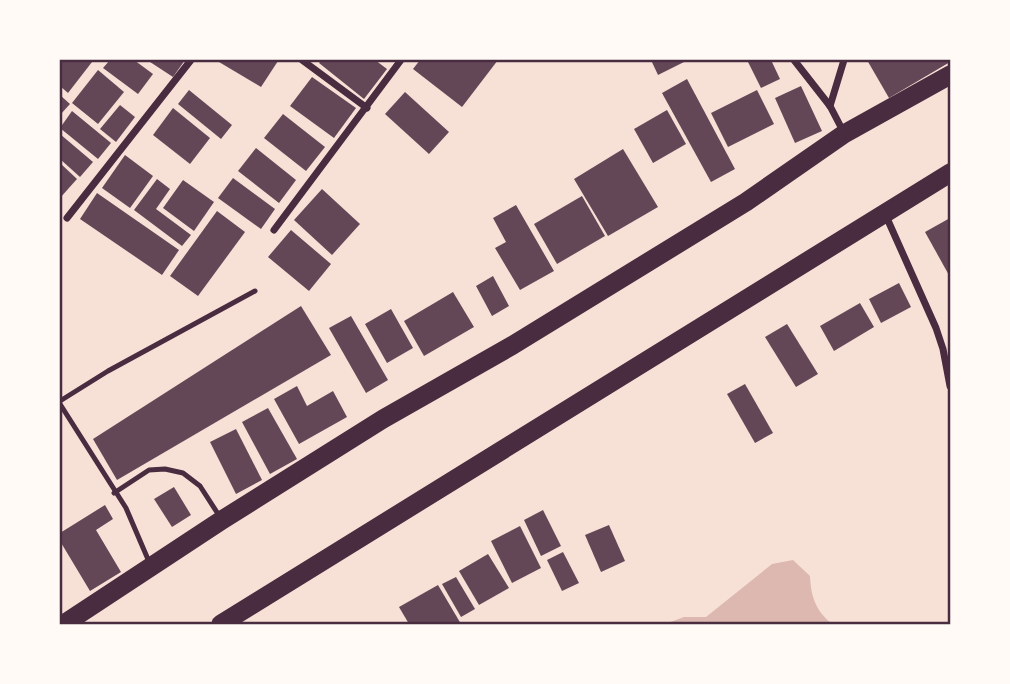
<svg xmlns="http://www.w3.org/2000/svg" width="1010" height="684" font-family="'Public Sans',sans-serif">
  <rect width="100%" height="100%" fill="#f7e1d7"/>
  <path fill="#dcb8b0" d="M793,560L810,576C811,596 815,610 832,624H665L684,617H706L772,564Z"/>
  <g fill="#644757">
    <polygon points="60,60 88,60 92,62 68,93 60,86"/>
    <polygon points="110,60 134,60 153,74 138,94 103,68"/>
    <polygon points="147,60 185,60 173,77"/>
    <polygon points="221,60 276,60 278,61 261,87 219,62"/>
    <polygon points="321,60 375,60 387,69 364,99 319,63"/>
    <polygon points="420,60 498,60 462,107 413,69"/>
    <polygon points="651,60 688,60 658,75"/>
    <polygon points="747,60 771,60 780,79 761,88"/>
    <polygon points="867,60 950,60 950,62 889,98"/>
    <polygon points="98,70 124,92 98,124 72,103"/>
    <polygon points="312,77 356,108 334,138 290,106"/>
    <polygon points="687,79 735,169 711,182 662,93"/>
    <polygon points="801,86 822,131 795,143 775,98"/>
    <polygon points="189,90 232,125 221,139 178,104"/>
    <polygon points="757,90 774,124 728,147 711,113"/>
    <polygon points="405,92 449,132 429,154 385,114"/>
    <polygon points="60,95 70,104 60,115"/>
    <polygon points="120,105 135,117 116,142 100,129"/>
    <polygon points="173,108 210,138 190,164 153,135"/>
    <polygon points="667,110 686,144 653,163 634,129"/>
    <polygon points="72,111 111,143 98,159 60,128"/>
    <polygon points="283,114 325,147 306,171 264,138"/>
    <polygon points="60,134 93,162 80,177 60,159"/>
    <polygon points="256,148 296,180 279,203 238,171"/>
    <polygon points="623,149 658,207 608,236 574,179"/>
    <polygon points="125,155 153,176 130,208 102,188"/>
    <polygon points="60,163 77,179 60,198"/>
    <polygon points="233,178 275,209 261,229 218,198"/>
    <polygon points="157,179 170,189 156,209 191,235 182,246 134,210"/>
    <polygon points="183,180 214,202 194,231 163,208"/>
    <polygon points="322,189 360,224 332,255 294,220"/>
    <polygon points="97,193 179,250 162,275 80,219"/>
    <polygon points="582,196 605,236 557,264 534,224"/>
    <polygon points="516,205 554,271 520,290 495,248 506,242 493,218"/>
    <polygon points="217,211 245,232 198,296 170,276"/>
    <polygon points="950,218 950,277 925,232"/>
    <polygon points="291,230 331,264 309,291 268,257"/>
    <polygon points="493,276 509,306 492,316 476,286"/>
    <polygon points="899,283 911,307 881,323 869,299"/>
    <polygon points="453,292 474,327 424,356 404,321"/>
    <polygon points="860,303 874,327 834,351 820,326"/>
    <polygon points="301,306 331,355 117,480 93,439"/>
    <polygon points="391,309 413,348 387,363 365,324"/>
    <polygon points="351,316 388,380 366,393 329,328"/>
    <polygon points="787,324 818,374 796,387 765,337"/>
    <polygon points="745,384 773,433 755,443 727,394"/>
    <polygon points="297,386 307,406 333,391 347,417 299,444 274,399"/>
    <polygon points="268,408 297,459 270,474 242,422"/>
    <polygon points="236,429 262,480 236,494 210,442"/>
    <polygon points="174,487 191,515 172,527 154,499"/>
    <polygon points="105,505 113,519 96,530 121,572 90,591 60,541 60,533"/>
    <polygon points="543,510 561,546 541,556 524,520"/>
    <polygon points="609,525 625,561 601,572 585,535"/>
    <polygon points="520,526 541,568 512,583 491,541"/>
    <polygon points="563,552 579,583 562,591 547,560"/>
    <polygon points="488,554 509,588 479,605 459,571"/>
    <polygon points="456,577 475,609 461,617 442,584"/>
    <polygon points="438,585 461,624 409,624 399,607"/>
  </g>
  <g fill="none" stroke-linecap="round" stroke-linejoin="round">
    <g stroke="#4a2c40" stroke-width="5">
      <polyline points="60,401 108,371 255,291"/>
      <polyline points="60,404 126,508 150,564"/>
      <polyline points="114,493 149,470 165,469 183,473 200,486 220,517"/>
    </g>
    <g stroke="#4a2c40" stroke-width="7">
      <polyline points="302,60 367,108"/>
      <polyline points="794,60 830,106 843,131"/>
      <polyline points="830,106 844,60"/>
      <polyline points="886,216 936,328 943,349 950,386"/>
      <polyline points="67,218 191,60"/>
      <polyline points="274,230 401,60"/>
    </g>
    <g stroke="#4a2c40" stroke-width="19">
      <polyline points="64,624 222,520 383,419 513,345 746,202 844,134 950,75"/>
      <polyline points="221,624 950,173"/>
    </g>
  </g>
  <rect width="1010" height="684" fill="none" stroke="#fffaf5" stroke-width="122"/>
  <rect x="61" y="61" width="888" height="562" fill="none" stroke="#4a2c40" stroke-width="2.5"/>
</svg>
